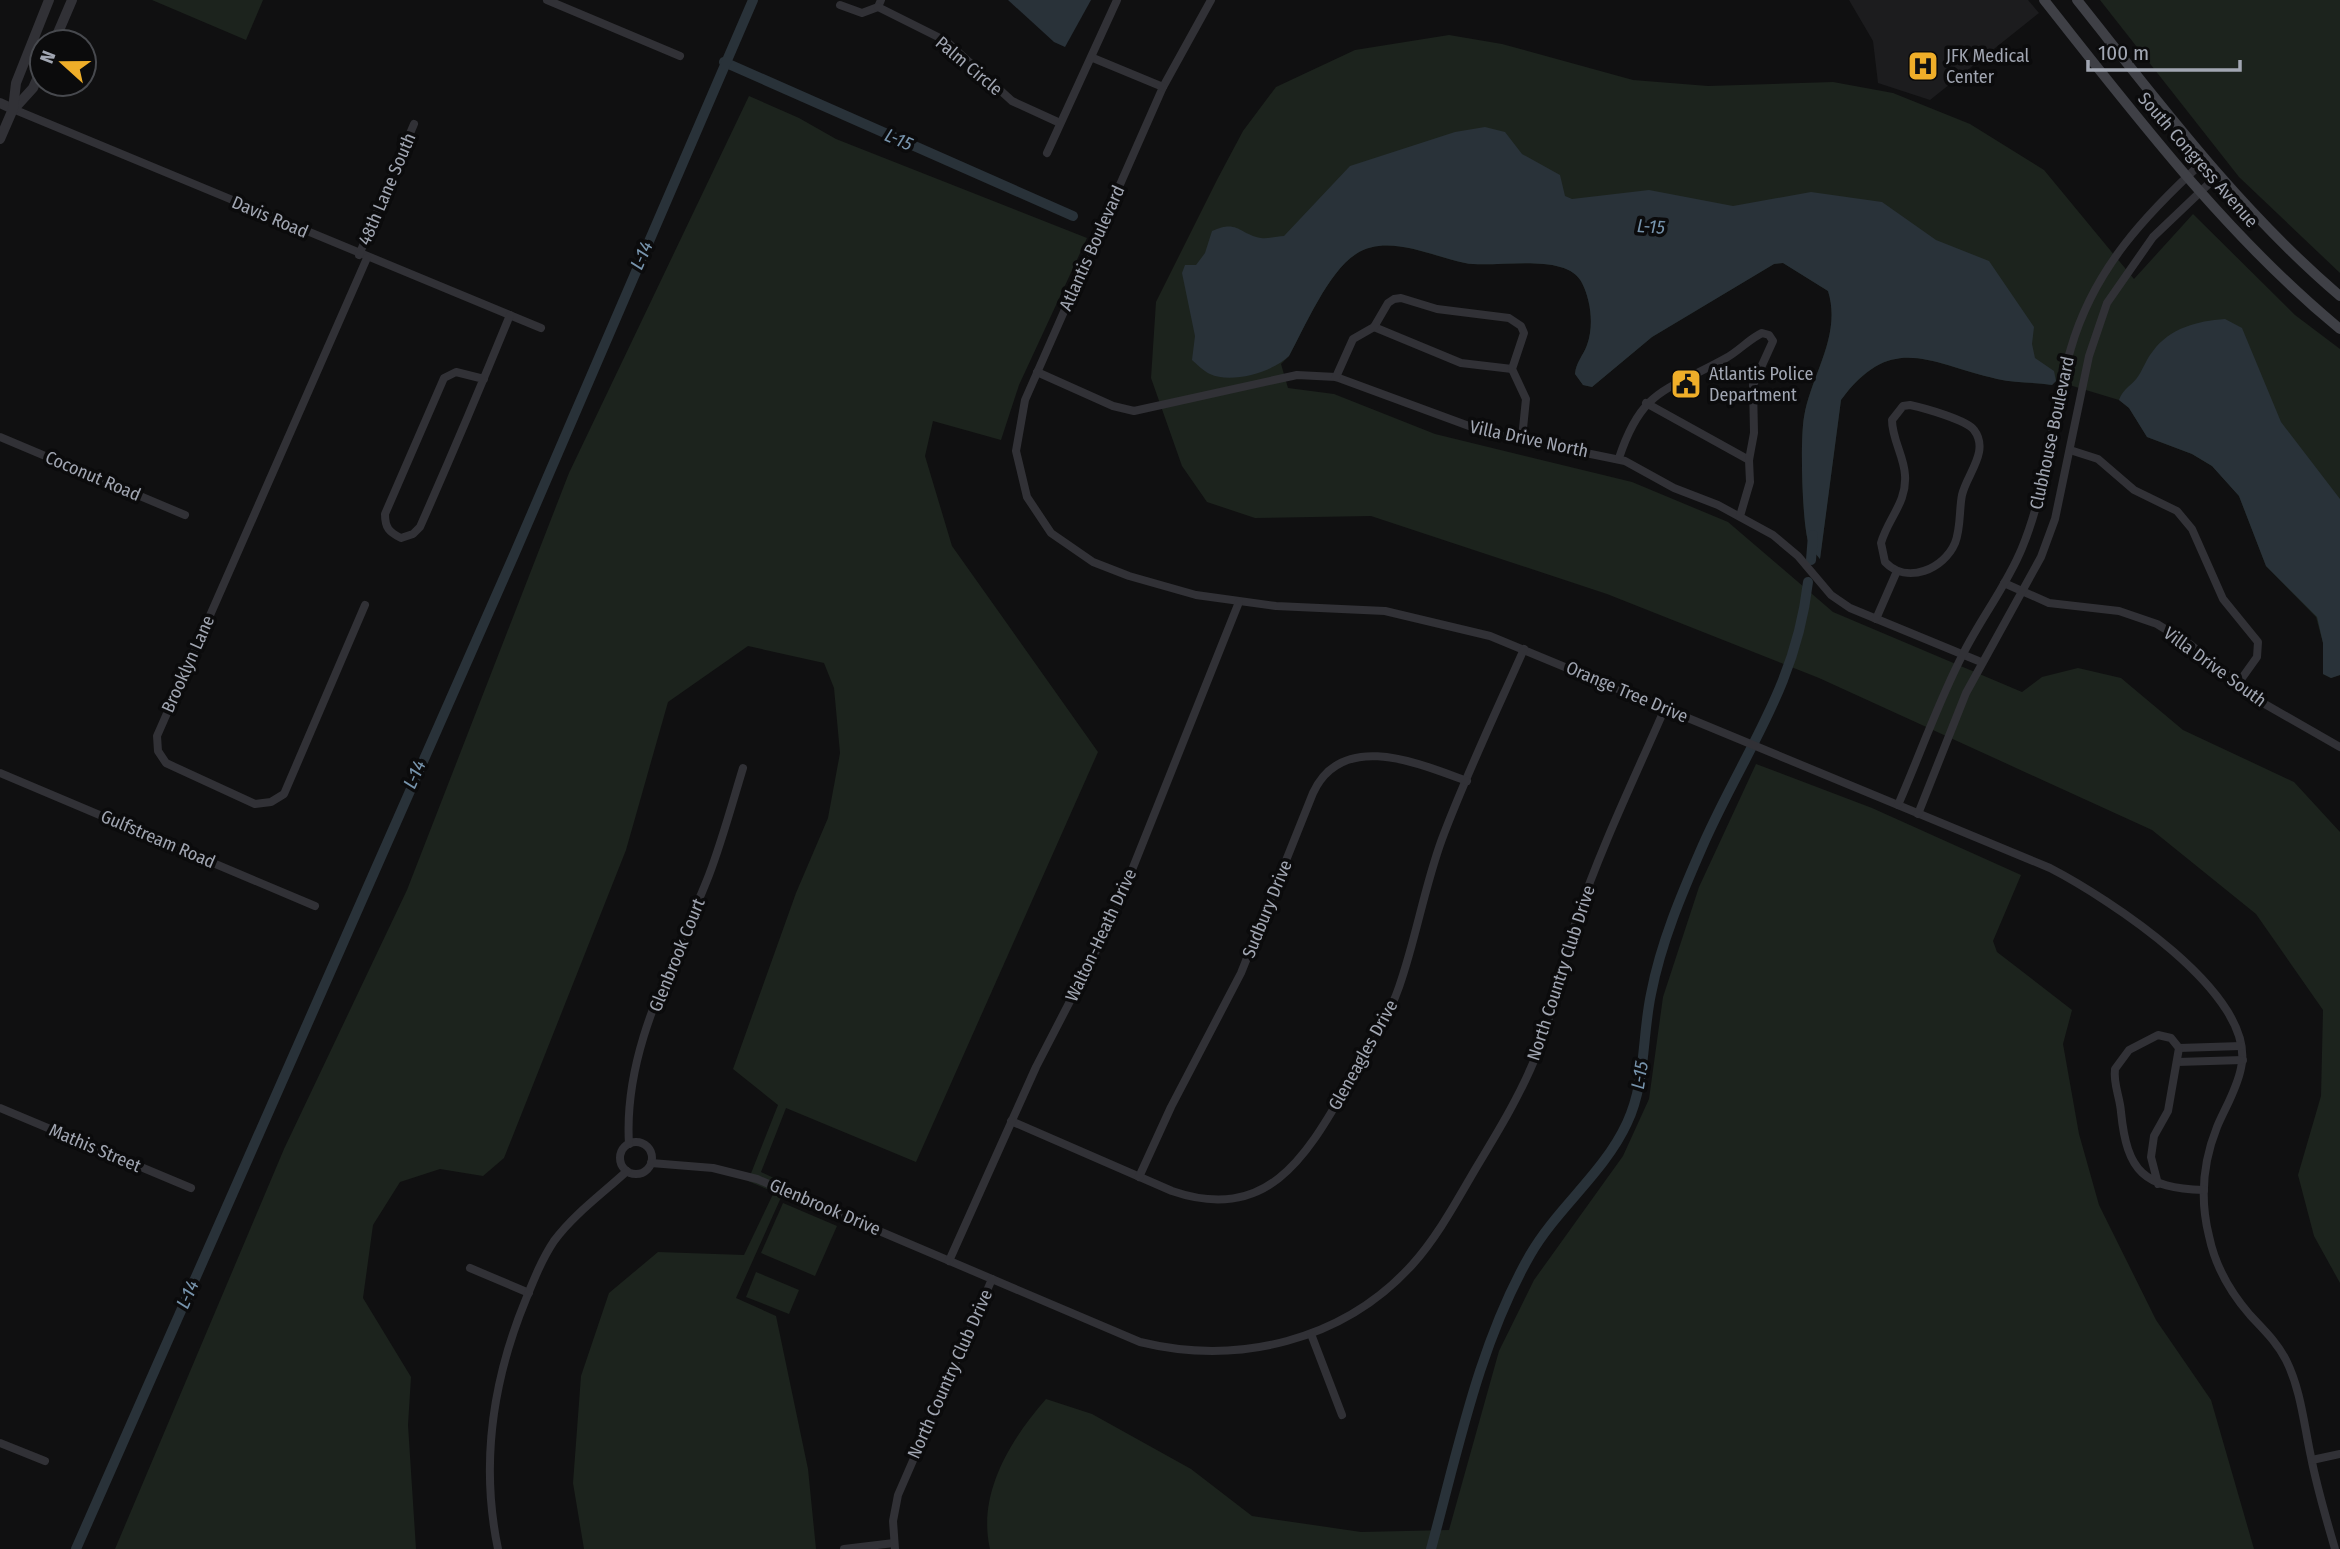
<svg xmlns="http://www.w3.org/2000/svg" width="2340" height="1549" font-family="'Fira Sans Condensed',sans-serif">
  <rect width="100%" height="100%" fill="#101011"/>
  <polygon fill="#1c1c1e" points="1849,0 2028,0 2039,13 1930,100 1878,83 1873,41"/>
  <g fill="#1c231d">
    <polygon points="152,0 263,0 246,40"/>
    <polygon points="2100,0 2340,0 2340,273 2239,177"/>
    <path d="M1449,35L1502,44L1633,80L1708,86L1833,82L1893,93L1970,124L2044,170L2134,279L2193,214L2295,315L2340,349V675L2331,678L2323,674V643L2316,617L2266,566L2239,496L2212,466L2192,454L2147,437L2129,408L2119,400L2056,381L2052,385C2034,382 2015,383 1997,379C1929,364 1893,331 1841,400L1820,559C1816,554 1810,548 1808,541C1802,519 1800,440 1804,417C1811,374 1842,336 1828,291L1783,263L1774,264L1652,337L1592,387L1583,385L1575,374C1576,362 1583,356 1587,345C1594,326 1591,301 1582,283C1567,251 1493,269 1465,263C1432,257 1388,233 1356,254C1328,272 1305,327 1289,356L1281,364L1288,388L1334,394L1435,434L1632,482L1728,522L1833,612L2022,692L2042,677L2078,668L2121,678L2183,730L2294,782L2340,832V1283L2314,1236L2298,1175L2321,1096L2323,1010L2256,914L2152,830L1819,678L1607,594L1371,516L1255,518L1207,502L1182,466L1151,378L1156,302L1218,178L1243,131L1276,87L1355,50Z"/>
    <polygon points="749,96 799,118 836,139 1087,238 1019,385 1001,440 933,421 925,456 952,546 1098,752 916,1162 786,1108 761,1172 787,1184 736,1298 776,1316 808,1469 816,1549 584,1549 573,1483 581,1376 609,1293 658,1252 744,1255 774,1192 748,1181 778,1105 733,1069 796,893 828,818 840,753 834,688 824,663 748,646 668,702 626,850 504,1158 483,1176 440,1169 400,1182 373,1225 363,1298 411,1377 408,1425 416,1549 115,1549 284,1149 407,890 569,473"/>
    <path d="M1756,764L1872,808L2021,875L1993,941L1997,952L2072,1010L2063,1044L2079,1134L2099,1205L2156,1320L2211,1400L2254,1549H990C977,1493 1011,1439 1046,1399L1092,1414L1191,1469L1252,1516L1361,1532L1449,1530L1499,1351L1534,1280L1623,1156L1649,1099L1663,997L1699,887Z"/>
    <polygon points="783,1203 837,1226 815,1276 761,1253"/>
    <polygon points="756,1272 799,1290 789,1314 746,1297"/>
  </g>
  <g fill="#293239">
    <polygon points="1008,0 1091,0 1065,47 1054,42"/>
    <path d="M1485,127L1505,132L1522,154L1560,175L1565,196L1572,199L1649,190L1733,206L1811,192L1882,202L1936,240L1989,261L2034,327L2032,344L2035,358L2054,371L2056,381L2052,385C2034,382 2015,383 1997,379C1930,364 1892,331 1841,400L1820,559C1816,554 1810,548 1808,541C1802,519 1800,440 1804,417C1811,375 1842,336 1828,291L1783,263L1774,264L1652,337L1592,387L1583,385L1575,374C1576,362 1583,356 1587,345C1594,326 1591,301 1582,283C1567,251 1493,269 1465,263C1433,257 1388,233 1356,254C1328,272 1305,327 1289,356C1273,372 1231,384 1210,374C1203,371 1197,364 1192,360L1195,336L1182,273L1185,265H1196L1205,253L1212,231C1238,219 1239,234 1261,238C1268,239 1277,236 1284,236L1350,166L1455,132Z"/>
    <path d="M2225,319L2242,328L2281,422L2340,499V675L2331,678L2323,674V643L2317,617L2266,566L2239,496L2212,466L2192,454L2147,437L2129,408L2119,400C2123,388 2133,385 2139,375C2144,367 2147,358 2153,351C2170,328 2197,321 2225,319Z"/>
  </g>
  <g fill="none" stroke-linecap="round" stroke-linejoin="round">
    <g stroke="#293239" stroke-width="10">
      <polyline points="724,62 1073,216"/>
      <polyline points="1811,560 1813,535"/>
      <polyline points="76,1549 514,555 753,0"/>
      <path d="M1431,1549C1458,1450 1479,1344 1530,1255C1557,1208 1604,1173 1627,1123C1646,1083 1642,1036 1651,994C1661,942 1682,893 1703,845C1744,752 1796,687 1808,582"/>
    </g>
    <g stroke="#313136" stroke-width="8">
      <polyline points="547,0 680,56"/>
      <path d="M1211,0L1163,87L1025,400L1016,451L1027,497L1051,533L1093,562L1129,576L1196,595L1276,606L1385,611L1490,636L2050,868C2106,897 2258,994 2241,1068C2237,1089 2225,1108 2217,1127C2203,1162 2200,1200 2209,1236C2215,1265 2230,1292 2250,1315C2263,1329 2277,1342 2286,1360C2301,1390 2304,1425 2311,1457C2317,1488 2326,1518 2335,1549"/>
      <polyline points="840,5 862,13 878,7 881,0"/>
      <polyline points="878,7 946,41 1012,101 1060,123"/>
      <polyline points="1093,58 1163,87"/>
      <polyline points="13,109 541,328"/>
      <polyline points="1047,153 1117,0"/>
      <polyline points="359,255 414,124"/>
      <polyline points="1374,327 1461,363 1512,369"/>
      <polyline points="1037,372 1113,406 1134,411 1297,375 1336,377 1488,433 1625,461 1674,488 1718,505 1773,535 1798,556 1831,595 1850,608 1981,662"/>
      <polyline points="1336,377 1353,339 1374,327 1388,303 1394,299 1401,298 1437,309 1509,318 1521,326 1524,333 1512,369 1526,399 1522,438"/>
      <path d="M484,379L456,372L444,378L385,514C385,528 389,532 401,538L413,534L420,527C451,457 481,386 510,315"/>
      <polyline points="1646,403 1749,460"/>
      <path d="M1910,405C1924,408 1967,420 1974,430C1990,451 1967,474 1962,495C1959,510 1961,528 1955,543C1944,569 1907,585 1885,562L1881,543C1888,518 1907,503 1905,475C1904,456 1892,439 1892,420L1903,406Z"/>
      <polyline points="0,437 185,515"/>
      <polyline points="2070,450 2098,459 2134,490 2177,511 2192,529 2223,599 2258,642 2257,657 2237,685"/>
      <path d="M1619,458C1642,388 1667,391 1726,358C1739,351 1749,339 1762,333L1769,335L1773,341L1753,385L1754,433L1749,460L1750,482L1740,516"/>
      <polyline points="2004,583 2049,603 2119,611 2157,624 2191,645 2263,703 2340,747"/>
      <polyline points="365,605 284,794 271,802 255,804 166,763 158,751 157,736 367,258"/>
      <polyline points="1876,619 1897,571"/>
      <polyline points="0,773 315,906"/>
      <path d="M1898,805C1920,755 1938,702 1963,654C1981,618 2007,585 2022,548C2049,483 2051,414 2071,348C2094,269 2145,215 2204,161"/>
      <polyline points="1918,814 1966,693 2041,557 2055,519 2089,356 2107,303 2153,237 2217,176"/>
      <polyline points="2179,1048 2241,1046"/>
      <polyline points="2177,1062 2243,1060"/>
      <polyline points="0,1108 191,1188"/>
      <path d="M1011,1121L1172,1191C1268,1224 1306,1156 1347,1086C1366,1054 1387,1022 1399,987C1416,939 1424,888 1442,839C1466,775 1496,712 1524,649"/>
      <circle cx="636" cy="1158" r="16"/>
      <path d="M629,1144C623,1048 675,962 709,875C722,841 732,804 743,768"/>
      <path d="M651,1163L713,1168L757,1179L1140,1342C1238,1366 1343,1341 1412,1265C1438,1236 1456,1202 1476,1168C1499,1130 1522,1092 1538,1051C1555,1008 1562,962 1577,918C1601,847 1635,777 1665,708"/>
      <path d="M1139,1177L1171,1107L1241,973L1313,793C1342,730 1418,763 1467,781"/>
      <path d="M2158,1184L2151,1157L2154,1136L2168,1111L2179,1048L2171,1038L2158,1035L2129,1050L2115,1069C2113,1084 2120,1097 2121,1112C2127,1172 2144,1188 2204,1190"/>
      <polyline points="949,1261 1036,1067 1112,920 1239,602"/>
      <polyline points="470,1268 529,1293"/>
      <polyline points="1311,1334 1342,1415"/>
      <polyline points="0,1443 45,1461"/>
      <polyline points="2312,1460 2340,1454"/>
      <path d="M498,1549C480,1463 493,1379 526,1299C534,1279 542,1259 554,1241C574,1214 602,1194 627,1171"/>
      <polyline points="844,1549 894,1543"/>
      <polyline points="895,1549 893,1521 898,1495 992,1279"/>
    </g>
    <g stroke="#313136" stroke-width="10">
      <polyline points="54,42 72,0"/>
      <polyline points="0,103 13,109"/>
      <polyline points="14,109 33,88 42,68"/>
      <polyline points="0,139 13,109 16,83 49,0"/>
    </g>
    <g stroke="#3f4046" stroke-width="10">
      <path d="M2044,0C2136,116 2225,234 2340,329"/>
      <path d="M2077,0C2160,104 2238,209 2340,296"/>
    </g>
  </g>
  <defs>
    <g id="hospital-square" transform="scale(1.575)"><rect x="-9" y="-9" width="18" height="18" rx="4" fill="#efae29" stroke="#0b0b0c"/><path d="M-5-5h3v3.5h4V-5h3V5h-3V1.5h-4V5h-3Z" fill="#111"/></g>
    <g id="civic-square" transform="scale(1.575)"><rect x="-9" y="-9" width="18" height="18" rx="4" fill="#efae29" stroke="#0b0b0c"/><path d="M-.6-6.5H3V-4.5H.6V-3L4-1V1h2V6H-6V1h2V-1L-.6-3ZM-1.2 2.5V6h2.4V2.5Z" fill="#111"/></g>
  </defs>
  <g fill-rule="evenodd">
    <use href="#hospital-square" x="1923" y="66"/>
    <use href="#civic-square" x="1686" y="384"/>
  </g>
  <g text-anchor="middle" stroke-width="7" stroke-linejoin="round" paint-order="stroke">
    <g font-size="18" fill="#a1a6b2" stroke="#0b0b0c" text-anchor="start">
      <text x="1946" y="62">JFK Medical<tspan x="1946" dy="21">Center</tspan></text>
      <text x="1709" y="380">Atlantis Police<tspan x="1709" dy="21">Department</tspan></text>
    </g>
    <g font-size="18" fill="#a1a6b2" stroke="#0b0b0c">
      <text transform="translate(969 66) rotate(40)" y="6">Palm Circle</text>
      <text transform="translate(2198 160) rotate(49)" y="6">South Congress Avenue</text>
      <text transform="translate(387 189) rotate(-67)" y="6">48th Lane South</text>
      <text transform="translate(270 217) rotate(23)" y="6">Davis Road</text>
      <text transform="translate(1092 248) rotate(-66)" y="6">Atlantis Boulevard</text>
      <text transform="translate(2052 433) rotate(-78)" y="6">Clubhouse Boulevard</text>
      <text transform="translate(1529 439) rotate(12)" y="6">Villa Drive North</text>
      <text transform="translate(93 476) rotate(23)" y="6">Coconut Road</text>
      <text transform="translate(188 664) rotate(-66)" y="6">Brooklyn Lane</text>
      <text transform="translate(2215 667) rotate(36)" y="6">Villa Drive South</text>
      <text transform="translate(1627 692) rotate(23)" y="6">Orange Tree Drive</text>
      <text transform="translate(158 839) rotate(23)" y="6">Gulfstream Road</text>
      <text transform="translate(1267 909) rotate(-68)" y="6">Sudbury Drive</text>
      <text transform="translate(1101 935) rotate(-65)" y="6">Walton-Heath Drive</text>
      <text transform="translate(677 955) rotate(-68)" y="6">Glenbrook Court</text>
      <text transform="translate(1561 973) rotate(-72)" y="6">North Country Club Drive</text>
      <text transform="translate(1363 1055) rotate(-61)" y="6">Gleneagles Drive</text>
      <text transform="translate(95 1148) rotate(23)" y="6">Mathis Street</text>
      <text transform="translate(825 1207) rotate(23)" y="6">Glenbrook Drive</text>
      <text transform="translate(950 1374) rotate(-66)" y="6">North Country Club Drive</text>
    </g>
    <g font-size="19" font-style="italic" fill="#7794ad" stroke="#0b0b0c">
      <text transform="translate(899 139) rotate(24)" y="7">L-15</text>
      <text transform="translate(1651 226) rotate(4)" y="7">L-15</text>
      <text transform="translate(641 255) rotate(-66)" y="7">L-14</text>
      <text transform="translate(414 774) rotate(-66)" y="7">L-14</text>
      <text transform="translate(1639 1075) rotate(-81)" y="7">L-15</text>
      <text transform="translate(187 1294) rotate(-66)" y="7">L-14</text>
    </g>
  </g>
  <g transform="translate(63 63) rotate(291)"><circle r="33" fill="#0b0b0c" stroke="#47494e" stroke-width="2"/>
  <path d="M0-5L12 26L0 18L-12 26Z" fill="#efae29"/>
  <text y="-10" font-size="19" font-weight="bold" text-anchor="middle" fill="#a1a6b2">N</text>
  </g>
  <path d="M2088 60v10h152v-10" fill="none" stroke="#a1a6b2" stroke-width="3.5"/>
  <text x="2098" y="60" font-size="21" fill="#a1a6b2" stroke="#0b0b0c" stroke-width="5" paint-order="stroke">100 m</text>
</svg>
